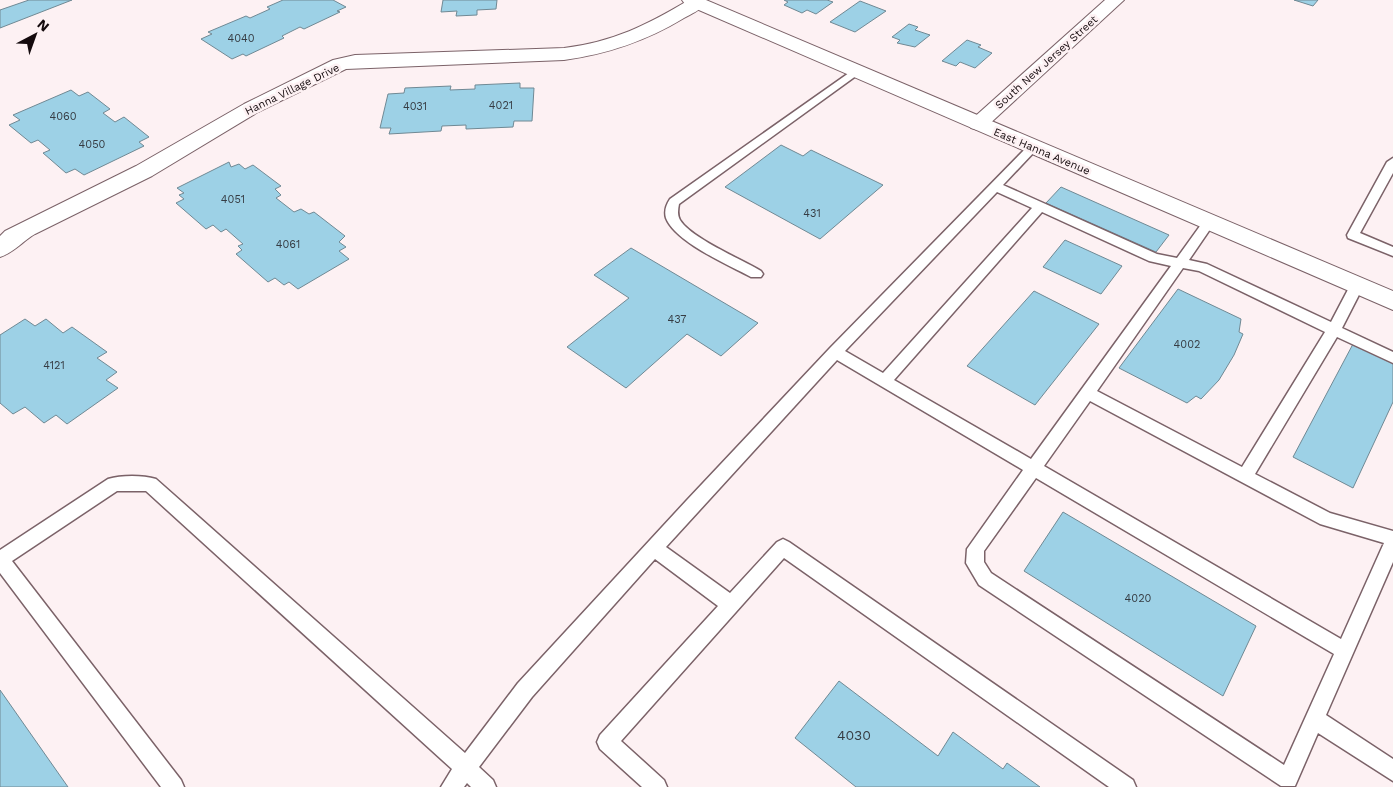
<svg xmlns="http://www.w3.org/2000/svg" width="1393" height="787" font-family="'Work Sans',sans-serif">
  <rect width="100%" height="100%" fill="#fdf1f3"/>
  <g fill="#9dd1e6" stroke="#708994">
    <polygon points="29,0 72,0 0,28 0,10"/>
    <polygon points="283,0 333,0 346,7 337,11 340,12 304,29 300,27 282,36 284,38 246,56 243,54 232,59 201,39 212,34 208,32 246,16 250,18 270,9 267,7"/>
    <polygon points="443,0 497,0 496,9 477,10 477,15 456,16 457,11 441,12"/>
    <polygon points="784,0 827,0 833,2 816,14 807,10 802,13 784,5 788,2"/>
    <polygon points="1294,0 1318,0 1313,6"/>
    <polygon points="860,1 886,11 855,32 830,22"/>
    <polygon points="909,24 918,27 915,30 930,35 915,47 897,43 900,40 892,37"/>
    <polygon points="967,40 981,45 978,47 992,53 975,68 960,62 956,66 942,61"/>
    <polygon points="520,83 520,88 534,88 532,121 514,121 513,127 466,129 466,125 442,126 441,131 389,134 391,128 380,128 388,94 404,93 405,88 451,86 450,90 475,89 475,85"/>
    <polygon points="71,90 79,96 88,92 110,109 103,113 115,122 124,117 149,137 139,142 144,146 84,175 75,169 66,173 43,153 50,150 38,140 31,143 9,125 20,120 13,115"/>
    <polygon points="781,145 803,156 811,150 883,185 820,239 725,187"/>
    <polygon points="229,162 231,167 239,164 245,169 253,165 281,186 275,189 281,195 276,198 294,212 301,209 309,214 314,212 345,236 339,242 346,247 339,251 349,259 298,289 289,282 284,285 275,278 268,282 236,254 242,250 238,246 243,244 226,229 221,232 213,225 206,229 176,203 184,199 179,195 184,193 177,188"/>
    <polygon points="1061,187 1169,235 1156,252 1046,203"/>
    <polygon points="1065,240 1122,266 1101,294 1043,267"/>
    <polygon points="631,248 743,314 758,323 721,356 687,334 626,388 567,347 629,298 594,275"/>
    <polygon points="1178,289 1241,319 1239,332 1243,334 1234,355 1219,380 1201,399 1196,396 1187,403 1119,368"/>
    <polygon points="1034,291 1099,324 1035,405 967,366"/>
    <polygon points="25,319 35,326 46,319 63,333 72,327 107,352 97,358 117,372 106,380 118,388 67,424 56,415 44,423 25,407 13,414 0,403 0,335"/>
    <polygon points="1353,344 1393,362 1393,402 1353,488 1293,457"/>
    <polygon points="1063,512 1256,626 1223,696 1024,571"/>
    <polygon points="839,681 938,756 953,732 1003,769 1007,763 1040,787 856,787 795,738"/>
    <polygon points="0,690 68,787 0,787"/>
  </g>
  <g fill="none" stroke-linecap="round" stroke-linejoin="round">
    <g stroke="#7b6268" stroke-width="3">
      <g id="service">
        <path d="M856,68L861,71L860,73L679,204C678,209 677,215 680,220C691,238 741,259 761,271L763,274L761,277H751C729,265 675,242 666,218C664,211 666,205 670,199Z"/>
        <path d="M1033,143L1037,145L1039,147L1037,149L1003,185L1157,254L1177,258L1205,219L1209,218L1215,222L1189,260L1207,264L1331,322L1352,282H1362L1364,285L1342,328L1393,352V363L1337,337L1255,474L1330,513L1393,531V562L1326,715L1393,759V781L1318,733L1295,786H1281L979,585L966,563L967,549L1023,470L837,360L666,547L730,593L777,542L783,539L789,542L1133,780L1136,787H1109L784,558L621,741L664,780L667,787H642L600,749L597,742L600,735L718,606L655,559L532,697L479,767L493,780L496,787H471L467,783L464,787H441L452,769L146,491H117L12,561L181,780L184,787H161L0,573V550L108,479C121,475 143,475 156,479L465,753L518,683L687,500L830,348L1029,145ZM997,192L1032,208L883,373L845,351ZM1042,212L1149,261L1171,266L1031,459L894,380ZM1183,268L1199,271L1325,332L1242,467L1097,391ZM1090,401L1320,524L1384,543L1341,639L1044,466ZM1036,478L1334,654L1284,765L991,573L984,562V551Z"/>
        <polygon points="1393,158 1393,173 1360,233 1393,247 1393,256 1348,238 1347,235 1387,162"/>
      </g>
    </g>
    <g stroke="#7b6268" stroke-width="2">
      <g id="minor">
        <path d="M689,0H704L706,3C701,10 691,14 684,18C646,41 608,54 564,60L346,69L258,112L152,176L35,234C23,241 13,253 0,257V236L5,231L136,166L244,104L333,60L355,55L564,48C613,42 647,25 689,0Z"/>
        <polygon points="1105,0 1124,0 985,128 978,130 971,128 968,124 971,120"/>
      </g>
    </g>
    <g stroke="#7b6268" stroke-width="2">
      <polygon id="secondary" points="682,0 706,0 1393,291 1393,310 685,4"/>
    </g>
    <use href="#service" fill="#fff" fill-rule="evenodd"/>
    <use href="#minor" fill="#fff" fill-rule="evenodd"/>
    <use href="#secondary" fill="#fff" fill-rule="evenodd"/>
  </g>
  <g text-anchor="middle" stroke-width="5" stroke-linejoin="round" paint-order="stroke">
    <g font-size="11" fill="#363c43">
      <text x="241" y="42">4040</text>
      <text x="501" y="109">4021</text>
      <text x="415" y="110">4031</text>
      <text x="63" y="120">4060</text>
      <text x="92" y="148">4050</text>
      <text x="233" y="203">4051</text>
      <text x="812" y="217">431</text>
      <text x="288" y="248">4061</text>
      <text x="677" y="323">437</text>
      <text x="1187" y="348">4002</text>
      <text x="54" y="369">4121</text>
      <text x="1138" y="602">4020</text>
    </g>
    <g font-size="11" fill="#140a0d" stroke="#fdf1f3">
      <text transform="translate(1046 62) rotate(-42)" y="4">South New Jersey Street</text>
      <text transform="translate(292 89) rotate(-26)" y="4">Hanna Village Drive</text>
      <text transform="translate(1042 151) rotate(23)" y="4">East Hanna Avenue</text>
    </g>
    <g font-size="14" fill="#363c43">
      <text x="854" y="740">4030</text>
    </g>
  </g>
  <g transform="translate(35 35) rotate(41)" stroke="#fdf1f3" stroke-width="4" paint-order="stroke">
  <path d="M0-4L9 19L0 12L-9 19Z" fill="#140a0d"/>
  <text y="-8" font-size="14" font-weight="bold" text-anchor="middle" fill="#140a0d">N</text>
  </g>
</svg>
